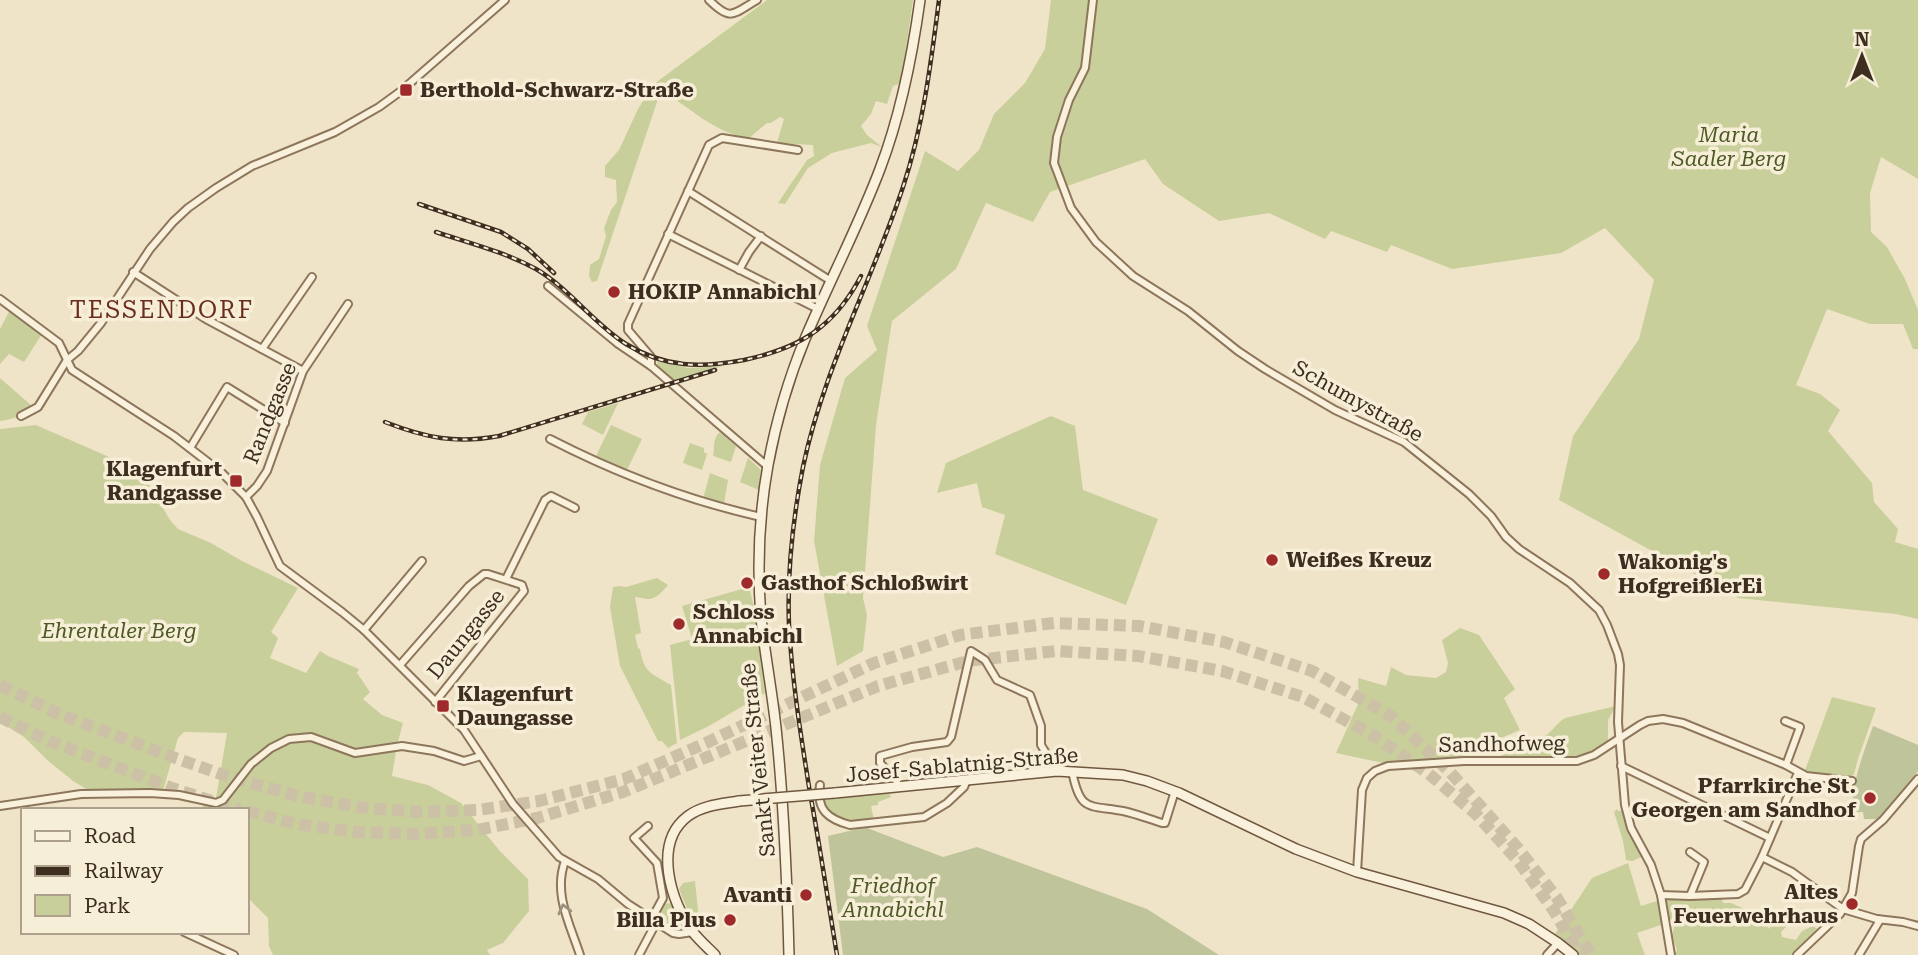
<svg xmlns="http://www.w3.org/2000/svg" width="1918" height="955" font-family="'Roboto Serif',serif">
  <rect width="100%" height="100%" fill="#f0e4c8"/>
  <g fill="#c9cf9b">
    <path d="M767,0H913L901,83L893,86L887,104L876,101L871,114L861,126L867,135L882,147L871,143L832,153L808,168L785,204L778,203L807,160L814,156L813,145L777,143L784,119L780,117L771,123H767L749,138C716,134 689,107 661,90L597,281L592,282L589,276L590,265L599,259L606,236L604,228L611,210L617,202L616,180L605,177V166L619,150L638,109L654,84Z"/>
    <polygon points="1051,0 1918,0 1918,179 1881,157 1870,193 1871,232 1887,247 1905,279 1918,310 1918,349 1913,349 1903,324 1870,324 1827,309 1796,385 1820,394 1840,410 1828,431 1872,483 1874,502 1898,529 1895,542 1918,549 1918,619 1896,614 1738,598 1559,500 1573,436 1639,339 1654,280 1605,228 1561,253 1452,269 1391,245 1387,252 1331,231 1325,239 1269,213 1219,221 1163,184 1145,159 1050,192 1033,222 986,203 956,269 892,321 876,425 863,598 867,615 863,651 837,666 814,541 820,465 845,378 877,350 867,326 925,151 958,171 979,150 994,114 1025,83 1045,49"/>
    <polygon points="10,310 42,334 24,362 9,354 0,364 0,329"/>
    <polygon points="657,361 688,368 723,366 674,381 658,368"/>
    <path d="M0,378L32,406C23,416 14,419 0,421Z"/>
    <polygon points="618,403 603,435 582,424 588,412"/>
    <polygon points="1051,416 1075,426 1083,490 1158,519 1126,605 995,554 1005,515 982,507 977,483 937,493 946,463"/>
    <polygon points="36,425 141,471 170,520 178,529 211,543 242,561 298,588 271,632 278,638 270,658 306,673 320,651 328,656 359,669 357,673 370,692 363,699 382,715 403,723 397,745 392,776 428,785 461,803 499,850 528,879 529,911 503,943 487,950 490,955 273,955 269,946 268,918 247,897 247,810 202,810 204,802 216,798 227,733 184,732 178,738 163,791 88,790 73,781 47,760 24,737 0,722 0,429"/>
    <polygon points="611,425 642,439 626,472 599,461 596,456"/>
    <path d="M720,432L736,446L731,462L713,456C715,447 712,439 720,432Z"/>
    <polygon points="690,443 704,448 704,452 707,454 702,470 683,463"/>
    <polygon points="748,458 761,470 759,490 740,482"/>
    <polygon points="710,473 728,480 724,504 703,499"/>
    <path d="M657,578L668,585C662,592 656,600 646,599C642,598 639,597 635,597L641,633L635,635L638,648L640,649C644,673 651,673 671,685L677,743L668,748L662,741H658L620,666L610,607L613,587L619,586L626,587Z"/>
    <polygon points="749,587 755,611 765,693 709,726 680,740 670,645 692,639 682,606"/>
    <polygon points="1460,628 1479,635 1515,689 1504,698 1520,730 1487,744 1487,753 1463,753 1463,757 1383,763 1336,753 1359,702 1358,678 1386,686 1391,667 1406,675 1436,678 1446,672 1448,663 1442,640"/>
    <polygon points="1832,697 1876,708 1858,759 1854,774 1850,778 1804,773"/>
    <path d="M1616,706L1608,720V742L1591,753L1572,758L1566,755L1545,757H1500C1504,754 1507,747 1512,744C1520,739 1531,744 1539,740C1550,735 1555,724 1565,718Z"/>
    <path d="M889,792L891,797L878,802V805L871,806L874,820L851,822C840,814 829,816 824,800Z"/>
    <polygon points="1617,809 1618,811 1624,810 1644,856 1632,861 1626,860 1623,841 1614,812"/>
    <polygon points="1628,863 1641,906 1660,900 1661,925 1637,933 1645,955 1579,955 1555,934 1592,878"/>
    <polygon points="695,881 700,929 689,913 679,889 683,883"/>
    <path d="M1721,897L1723,903H1731L1770,920L1768,929L1780,919L1785,920L1786,927L1781,932L1782,937L1796,940L1802,931L1813,926L1819,930L1793,955H1674L1677,950L1672,936L1674,927C1669,918 1662,909 1668,899Z"/>
    <polygon points="672,903 682,926 679,931 658,920 657,915 664,904"/>
  </g>
  <g fill="#bfc49a">
    <path d="M1873,726L1918,745V771L1882,819H1864L1863,812H1852C1852,782 1863,754 1873,726Z"/>
    <polygon points="862,828 867,828 943,857 977,847 1147,909 1219,955 843,955 828,836"/>
  </g>
  <g fill="none" stroke-linecap="round" stroke-linejoin="round">
    <g stroke="#ccc0a6" stroke-width="12" stroke-dasharray="12 6" stroke-linecap="butt">
      <polyline points="0,685 59,714 170,756 229,777 298,796 358,807 417,812 478,810 539,801 624,779 706,743 874,663 960,635 1054,623 1139,626 1224,642 1312,671 1391,716 1450,772 1517,847 1557,898 1591,955"/>
      <polyline points="0,717 49,741 172,788 240,810"/>
      <polyline points="247,811 296,824 357,832 418,834 477,830 537,818 623,792 878,686 968,661 1056,651 1138,656 1222,671 1303,697 1376,737 1429,774 1477,815 1519,862 1554,911 1580,955"/>
    </g>
    <g stroke="#8d765c" stroke-width="10">
      <g id="street">
        <path d="M709,0C731,22 733,14 757,0"/>
        <polyline points="1093,0 1085,68 1069,100 1057,137 1054,163 1071,208 1096,242 1133,276 1188,311 1238,351 1265,369 1335,410 1404,442 1469,494 1491,516 1506,537 1519,549 1570,583 1599,610 1607,625 1618,654 1620,665 1618,722 1625,805 1631,828 1651,865 1661,895 1671,955"/>
        <polyline points="688,191 831,281"/>
        <polyline points="668,234 818,309"/>
        <polyline points="739,270 749,252 761,236"/>
        <polyline points="133,272 206,319 303,371"/>
        <polyline points="548,286 617,343 651,366 767,466"/>
        <polyline points="0,299 59,343 72,370 174,436 222,473 246,497 257,517 280,566 342,612 364,630 464,730 513,804 559,857 598,879 628,904 673,933 679,934 693,932"/>
        <polyline points="262,349 312,277"/>
        <polyline points="651,366 651,357 628,330 628,324 709,145 722,138 798,150"/>
        <polyline points="21,416 38,407 67,360 78,351 101,323 150,249 173,222 188,208 216,188 252,166 335,132 379,107 401,91 505,0"/>
        <path d="M550,439C618,474 686,500 761,517"/>
        <polyline points="190,448 227,387 285,423"/>
        <polyline points="246,497 257,486 267,471 303,371 348,304"/>
        <polyline points="506,579 545,500 551,496 575,508"/>
        <polyline points="364,630 422,561"/>
        <polyline points="400,665 469,586 484,574 488,574 522,585 524,591 435,702"/>
        <polyline points="1785,721 1800,727 1786,765"/>
        <polyline points="1621,766 1770,838"/>
        <path d="M1072,771C1080,812 1088,805 1123,811C1137,814 1149,819 1162,823H1165L1175,791"/>
        <path d="M820,785C816,810 828,819 850,825L924,817L947,803L964,787L967,780"/>
        <polyline points="899,787 896,780 880,763 880,756 912,747 947,742 951,737 971,651 985,660 997,680 1030,695 1041,726 1041,745 1057,771"/>
        <polyline points="0,806 81,794 150,793 179,795 216,803 223,800 251,764 271,748 289,739 311,737 355,753 402,746 434,751 464,761 481,756"/>
        <polyline points="648,826 634,838 657,863 663,898 651,920"/>
        <polyline points="1690,852 1704,862 1690,896"/>
        <polyline points="1762,857 1792,872 1843,909 1880,920"/>
        <path d="M565,861C553,894 570,924 580,955"/>
        <polyline points="1357,872 1362,790 1367,778 1375,771 1388,766 1464,761 1577,761 1594,755 1640,725 1648,721 1663,719 1683,723 1786,765 1806,776 1852,781"/>
        <polyline points="1661,895 1690,896 1738,894 1745,890 1762,857 1798,773"/>
        <polyline points="1877,919 1903,922 1918,926"/>
        <polyline points="184,932 234,955"/>
        <polyline points="639,955 656,923"/>
        <polyline points="1547,955 1558,943"/>
        <polyline points="1797,955 1840,914 1852,893 1859,846 1861,839 1883,820 1918,779"/>
        <polyline points="1859,955 1880,920"/>
      </g>
    </g>
    <g stroke="#6f573f" stroke-width="12">
      <g id="secondary">
        <polyline points="835,793 1057,771 1123,775 1147,781 1179,793 1296,849 1357,872 1504,913 1529,924 1558,943 1573,955"/>
        <path d="M715,955C707,947 699,940 692,931C671,902 652,843 688,816C703,805 722,804 739,801"/>
        <path d="M789,955C787,879 784,804 776,728C772,691 765,655 761,618C757,567 759,515 768,465C776,422 788,380 805,339C829,282 858,227 880,169C901,114 912,58 920,0"/>
      </g>
    </g>
    <use href="#street" stroke="#faf1dc" stroke-width="6"/>
    <use href="#secondary" stroke="#faf1dc" stroke-width="9"/>
    <g stroke="#3d2e20" stroke-width="4.5">
      <g id="rail">
        <polyline points="419,204 501,232 528,249 554,273"/>
        <path d="M436,232C469,243 505,252 536,269C570,289 593,323 626,344C665,368 701,368 744,360C772,354 800,345 822,326C839,312 851,295 861,276"/>
        <path d="M385,422C426,438 456,444 499,436L715,370"/>
        <path d="M837,955C828,901 820,847 810,793C801,737 792,681 789,625C787,572 793,518 803,467C823,370 872,281 903,187C923,127 931,63 939,0"/>
      </g>
    </g>
    <use href="#rail" stroke="#f7eed8" stroke-width="2" stroke-dasharray="5" stroke-linecap="butt"/>
    <g stroke="#6f573f" stroke-width="12" stroke-linecap="butt">
      <polyline id="secondary-bridge" points="739,801 835,793"/>
    </g>
    <use href="#secondary-bridge" stroke="#faf1dc" stroke-width="9"/>
  </g>
  <defs><path id="oneway-chevron" d="M-2-3.5L2.5 0L-2 3.5" fill="none" stroke-width="1.6" stroke-linecap="round" stroke-linejoin="round" transform="scale(1.75)"/></defs>
  <use stroke="#9c907e" href="#oneway-chevron" transform="translate(564 909) rotate(-104)"/>
  <g fill="#9e2a2b" stroke="#f7eed8" stroke-width="2.5">
    <rect x="399" y="83" width="14" height="14" rx="3.5"/>
    <circle cx="614" cy="292" r="7"/>
    <rect x="229" y="474" width="14" height="14" rx="3.5"/>
    <circle cx="1272" cy="560" r="7"/>
    <circle cx="1604" cy="574" r="7"/>
    <circle cx="747" cy="583" r="7"/>
    <circle cx="679" cy="624" r="7"/>
    <rect x="436" y="699" width="14" height="14" rx="3.5"/>
    <circle cx="1870" cy="798" r="7"/>
    <circle cx="806" cy="895" r="7"/>
    <circle cx="1852" cy="904" r="7"/>
    <circle cx="730" cy="920" r="7"/>
  </g>
  <g text-anchor="middle" stroke-width="7" stroke-linejoin="round" paint-order="stroke">
    <g font-size="21" font-weight="bold" fill="#3d2e20" stroke="#f7eed8" text-anchor="start">
      <text x="420" y="97">Berthold-Schwarz-Straße</text>
      <text x="628" y="299">HOKIP Annabichl</text>
      <text x="222" y="476" text-anchor="end">Klagenfurt<tspan x="222" dy="24">Randgasse</tspan></text>
      <text x="1286" y="567">Weißes Kreuz</text>
      <text x="1618" y="569">Wakonig's<tspan x="1618" dy="24">HofgreißlerEi</tspan></text>
      <text x="761" y="590">Gasthof Schloßwirt</text>
      <text x="693" y="619">Schloss<tspan x="693" dy="24">Annabichl</tspan></text>
      <text x="457" y="701">Klagenfurt<tspan x="457" dy="24">Daungasse</tspan></text>
      <text x="1856" y="793" text-anchor="end">Pfarrkirche St.<tspan x="1856" dy="24">Georgen am Sandhof</tspan></text>
      <text x="1838" y="899" text-anchor="end">Altes<tspan x="1838" dy="24">Feuerwehrhaus</tspan></text>
      <text x="792" y="902" text-anchor="end">Avanti</text>
      <text x="716" y="927" text-anchor="end">Billa Plus</text>
    </g>
    <g font-size="21" font-style="italic" fill="#4d5a26" stroke="#f7eed8">
      <text x="1729" y="142">Maria<tspan x="1729" dy="24">Saaler Berg</tspan></text>
      <text x="119" y="638">Ehrentaler Berg</text>
      <text x="893" y="893">Friedhof<tspan x="893" dy="24">Annabichl</tspan></text>
    </g>
    <g font-size="21" fill="#3d2e20" stroke="#f7eed8">
      <text transform="translate(1358 401) rotate(29)" y="7">Schumystraße</text>
      <text transform="translate(270 413) rotate(-68)" y="7">Randgasse</text>
      <text transform="translate(466 634) rotate(-51)" y="7">Daungasse</text>
      <text transform="translate(1502 744) rotate(-1)" y="7">Sandhofweg</text>
      <text transform="translate(758 760) rotate(-96)" y="7">Sankt Veiter Straße</text>
      <text transform="translate(962 765) rotate(-5)" y="7">Josef-Sablatnig-Straße</text>
    </g>
    <g font-size="24" letter-spacing="2" fill="#6b2e1e" stroke="#f7eed8">
      <text x="162" y="318">TESSENDORF</text>
    </g>
  </g>
  <rect x="21" y="808" width="228" height="126" fill="#f7eed8" stroke="#ada18e" stroke-width="2"/>
  <rect x="35" y="831" width="35" height="10" fill="#faf1dc" stroke="#ada18e" stroke-width="2"/>
  <text x="84" y="843" font-size="21" fill="#3d2e20">Road</text>
  <rect x="35" y="866" width="35" height="10" fill="#3d2e20" stroke="#ada18e" stroke-width="2"/>
  <text x="84" y="878" font-size="21" fill="#3d2e20">Railway</text>
  <rect x="35" y="895" width="35" height="21" fill="#c9cf9b" stroke="#ada18e" stroke-width="2"/>
  <text x="84" y="913" font-size="21" fill="#3d2e20">Park</text>
  <g transform="translate(1862 56)" stroke="#f7eed8" stroke-width="5" paint-order="stroke">
  <path d="M0-5L12 26L0 18L-12 26Z" fill="#3d2e20"/>
  <text y="-10" font-size="19" font-weight="bold" text-anchor="middle" fill="#3d2e20">N</text>
  </g>
</svg>
